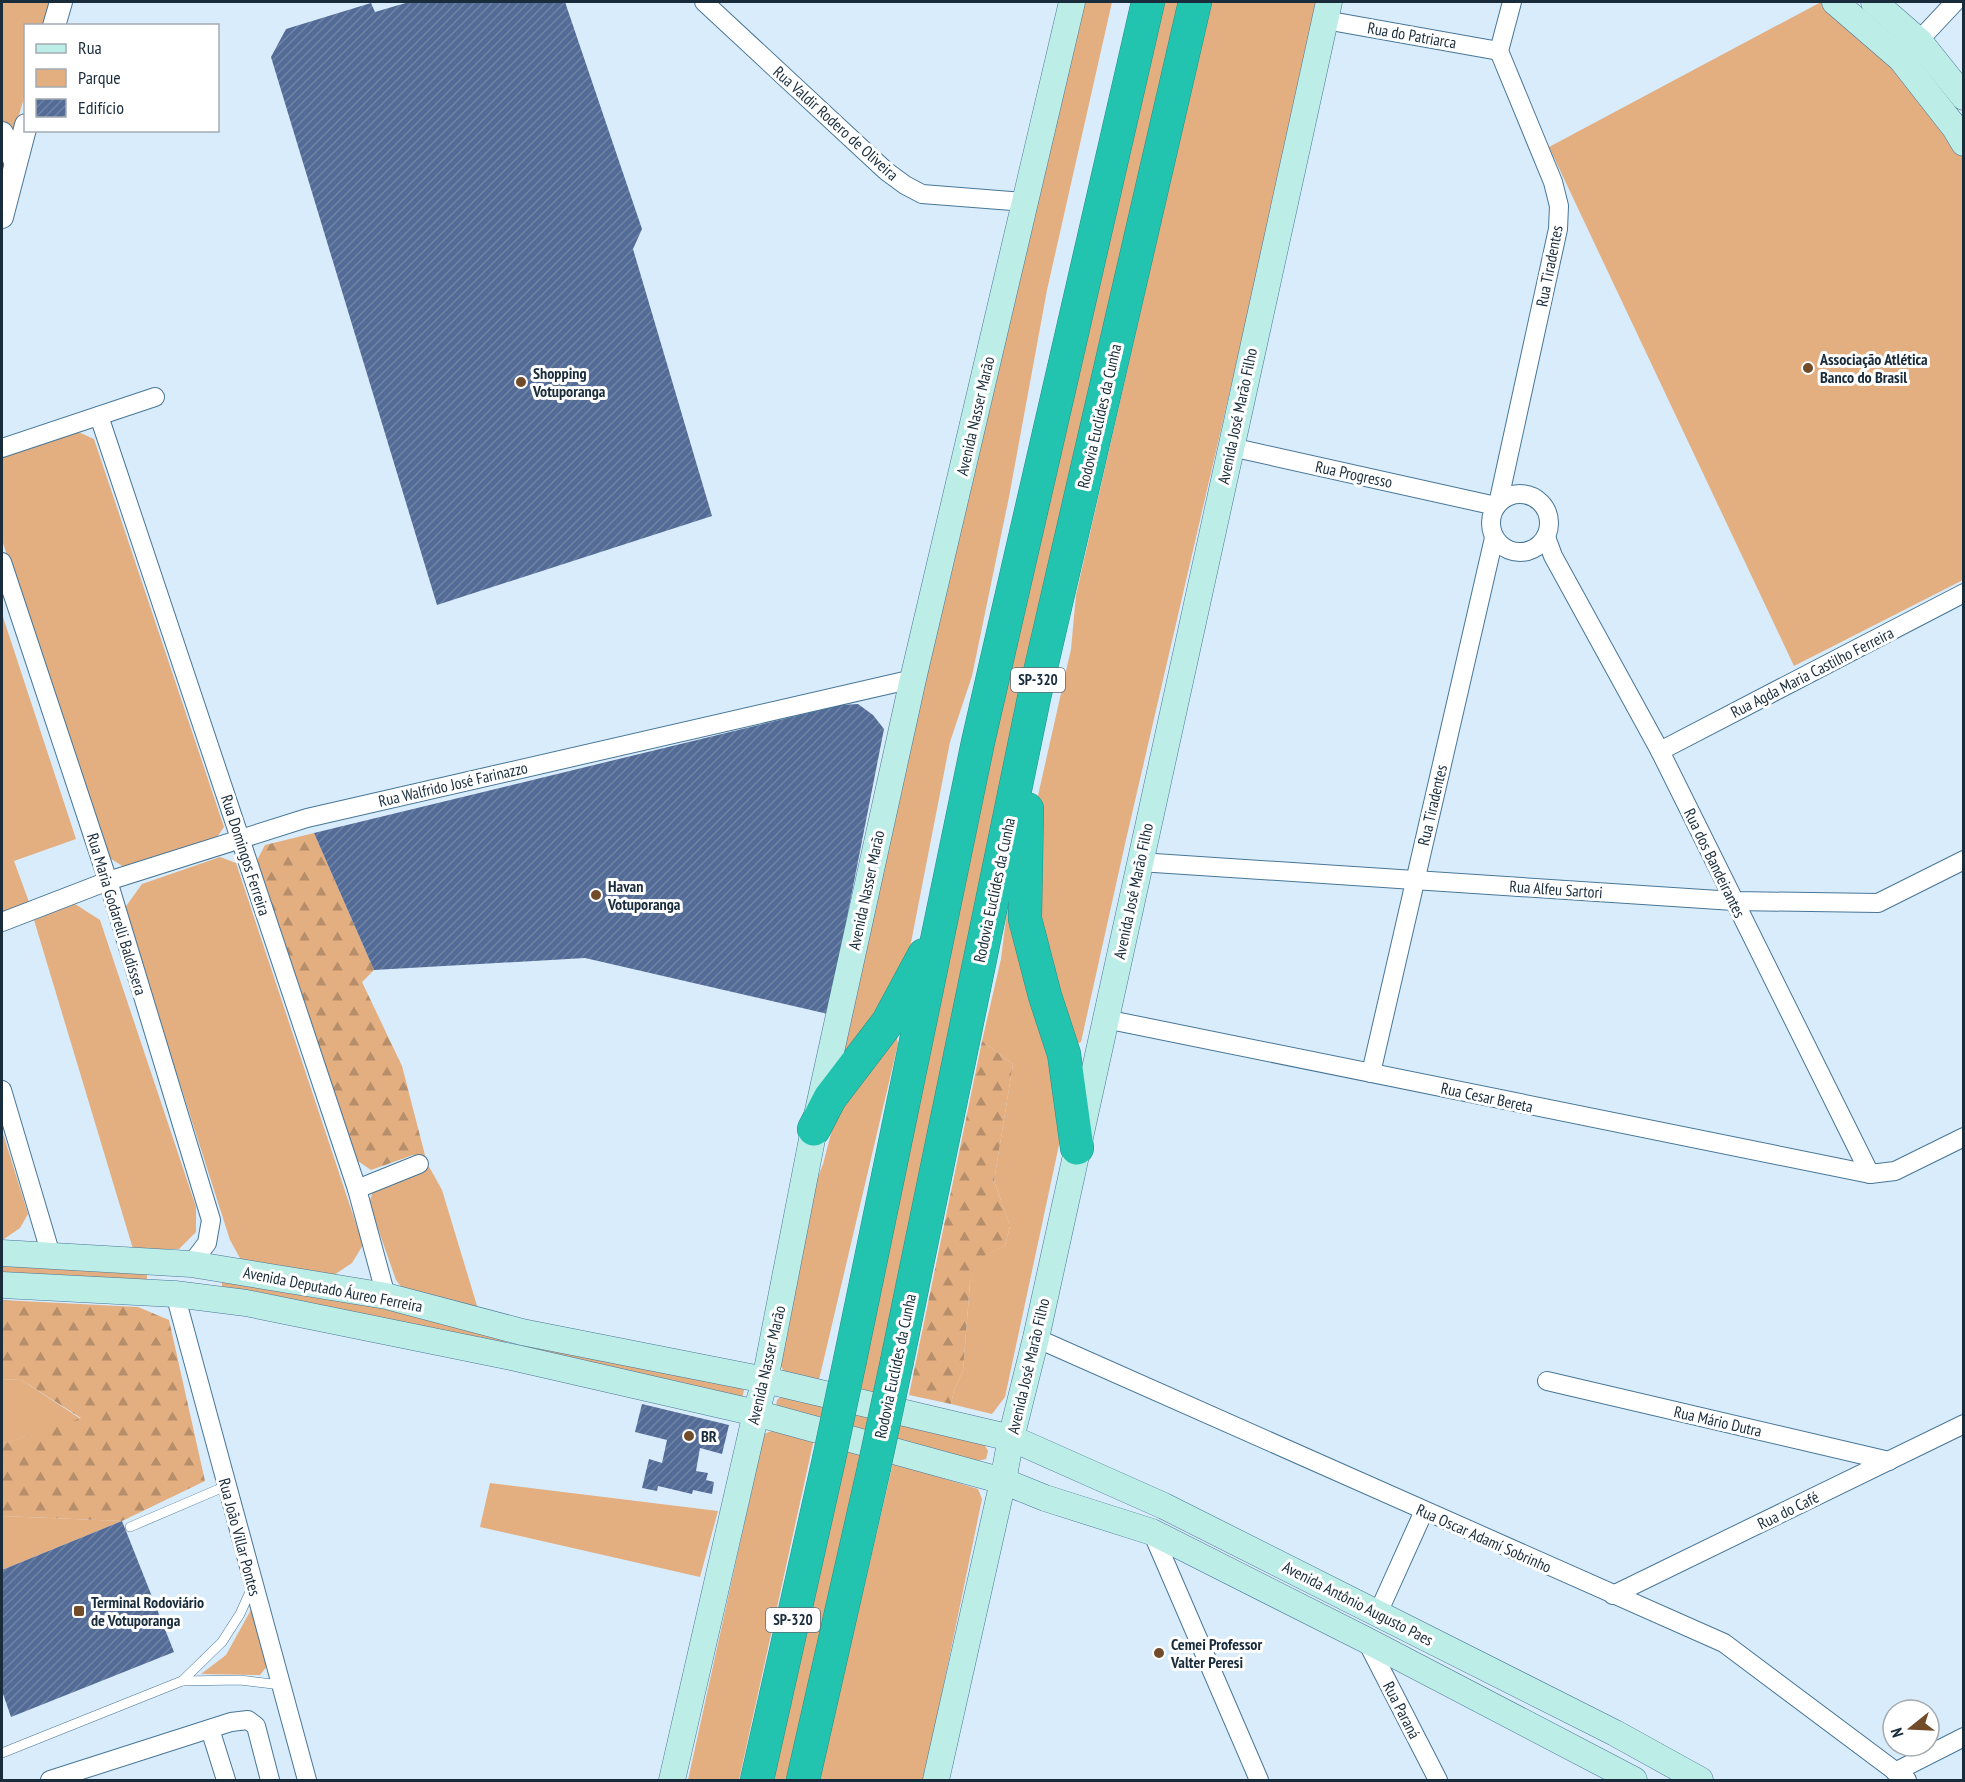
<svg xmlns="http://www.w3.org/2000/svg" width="1965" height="1782" font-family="'PT Sans Narrow',sans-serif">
  <defs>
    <pattern id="forest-firs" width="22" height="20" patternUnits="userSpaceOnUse" patternTransform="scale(1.5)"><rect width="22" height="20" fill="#e3ae80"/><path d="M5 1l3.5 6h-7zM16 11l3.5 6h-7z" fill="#b78e6a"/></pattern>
    <pattern id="building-hatch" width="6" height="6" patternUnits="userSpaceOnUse" patternTransform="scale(1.5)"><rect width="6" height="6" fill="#536b97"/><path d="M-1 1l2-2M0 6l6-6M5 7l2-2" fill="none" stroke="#7284a4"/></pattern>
  </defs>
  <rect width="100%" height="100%" fill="#d9ecfc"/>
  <g fill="#e3ae80">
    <polygon points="2,2 52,2 45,25 26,26 25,94 16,126 10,129 4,125 2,120"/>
    <polygon points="1078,2 1112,2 1047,290 1009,497 972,676 950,742 909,953 885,1018 845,1063 844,1048 856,971"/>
    <polygon points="1155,2 1185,2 878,1399 855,1395 949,925"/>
    <polygon points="1211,2 1320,2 1125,844 1081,1042 1073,1045 1030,916 1037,800 1071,649 1076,595"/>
    <polygon points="1821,2 1896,65 1949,133 1963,156 1963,580 1794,666 1549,147"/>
    <polygon points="76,431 94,439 224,827 215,840 124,867 108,857 2,540 2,458"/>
    <polygon points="2,614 76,839 14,861 29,902 2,912"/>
    <polygon points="220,857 236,863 363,1245 352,1263 328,1279 241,1260 230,1240 124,909 142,884"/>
    <polygon points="75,904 100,920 196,1207 196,1232 179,1249 133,1249 34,920"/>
    <polygon points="1014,908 1038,995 1062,1131 1005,1397 992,1414 951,1404 954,1390 963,1371 970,1282 979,1258 1005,1246 1010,1226 994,1181 1013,1064 982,1041 1001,959 1007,911"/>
    <polygon points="896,1031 898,1044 818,1384 786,1376 780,1364 809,1201 823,1164 833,1126 847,1099"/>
    <polygon points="2,1130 28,1214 20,1228 4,1239 2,1239"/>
    <polygon points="427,1163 442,1190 478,1309 406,1293 396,1280 369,1203 374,1188"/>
    <polygon points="2,1260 140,1269 147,1275 147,1282 2,1278"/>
    <polygon points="222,1281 385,1308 503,1335 505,1341 504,1348 222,1288"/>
    <polygon points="528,1342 739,1385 744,1390 742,1399 526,1348"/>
    <polygon points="20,1379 81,1419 2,1444 2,1380"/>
    <polygon points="783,1395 984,1444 988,1451 986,1459 977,1461 776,1406 777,1400"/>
    <polygon points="774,1430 814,1439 739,1780 688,1780 764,1434"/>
    <polygon points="846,1448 865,1454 791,1780 768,1780"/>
    <polygon points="893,1463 978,1489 982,1499 924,1780 819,1780"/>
    <polygon points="490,1483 718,1511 700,1577 480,1527"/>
    <polygon points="2,1516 122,1521 2,1570"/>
    <polygon points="252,1608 268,1665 260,1675 201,1674 226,1655"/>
  </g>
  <g fill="url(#forest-firs)">
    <polygon points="314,833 374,970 362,982 402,1066 427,1163 421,1156 413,1155 371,1170 355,1159 254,866 265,845"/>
    <polygon points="982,1041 1013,1064 994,1181 1010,1226 1005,1246 980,1258 970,1282 963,1371 954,1390 951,1404 909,1395"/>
    <polygon points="2,1300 138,1307 169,1320 205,1481 122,1521 2,1516 2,1444 81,1418 20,1379 2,1380"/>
  </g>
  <g fill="url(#building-hatch)">
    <polygon points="409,2 478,2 478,3 565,2 642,229 633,249 712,516 437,605 271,57 286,29 371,3 375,12"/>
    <polygon points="858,704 873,715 884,729 828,1014 585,958 374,970 314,833 841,705"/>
    <polygon points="642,1404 729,1425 722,1454 700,1448 696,1471 708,1473 706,1480 714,1482 712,1494 693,1490 692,1494 658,1486 657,1491 642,1488 649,1459 662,1463 667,1440 635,1432"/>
    <polygon points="122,1521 174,1652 11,1717 2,1691 2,1570"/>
  </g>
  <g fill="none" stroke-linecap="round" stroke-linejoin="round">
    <g stroke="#477698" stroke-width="10">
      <g id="service">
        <polyline points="130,1527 226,1486"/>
        <polyline points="182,1681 222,1642 240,1614 253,1585"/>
        <polyline points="2,1753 182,1681 240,1680 281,1685"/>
      </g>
    </g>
    <g stroke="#477698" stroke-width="20">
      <g id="minor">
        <polyline points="704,2 886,171 905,185 922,194 1025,202"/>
        <polyline points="1325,20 1499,51"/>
        <polyline points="1911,49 1955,2"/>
        <polyline points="99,416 357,1189 386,1296"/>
        <polyline points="1231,447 1496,506"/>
        <polyline points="2,448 155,397"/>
        <circle cx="1520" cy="523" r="29"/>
        <polyline points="1498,504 1558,229 1559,206 1553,182 1499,51 1512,2"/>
        <polyline points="1546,537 1553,556 1660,751 1870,1174"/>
        <polyline points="2,562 108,881 211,1220 207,1243 191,1264"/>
        <polyline points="1660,751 1964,593"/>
        <polyline points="1139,862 1734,901 1878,903 1964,860"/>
        <polyline points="2,922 108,881 307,818 913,679"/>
        <polyline points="1105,1019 1870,1174 1895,1171 1964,1137"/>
        <polyline points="1371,1073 1494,538"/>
        <polyline points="2,1090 51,1255"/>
        <polyline points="357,1189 419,1164"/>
        <polyline points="175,1294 307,1780"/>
        <polyline points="1036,1338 1724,1643 1907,1780"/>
        <polyline points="1547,1381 1889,1461"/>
        <polyline points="1152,1532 1259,1780"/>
        <polyline points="1613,1595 1964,1424"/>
        <polyline points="1378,1613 1424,1511"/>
        <polyline points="1366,1640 1438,1780"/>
        <polyline points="210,1729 226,1780"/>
        <polyline points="1895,1772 1964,1737"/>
        <polyline points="50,1780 231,1722 248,1720 256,1726 270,1780"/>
      </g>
    </g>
    <g stroke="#477698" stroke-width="24">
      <g id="tertiary">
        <polyline points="54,26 61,2"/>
        <polyline points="2,133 15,161"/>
        <polyline points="2,217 26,125"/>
      </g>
    </g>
    <g stroke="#477698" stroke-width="27">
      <g id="secondary">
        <polyline points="1835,2 1901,59 1955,128 1964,143"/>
        <polyline points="1874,2 1919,41 1964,97"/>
        <polyline points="2,1253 191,1264 386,1296 522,1332 765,1380 1011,1438 1164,1506 1615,1733 1700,1780"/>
        <polyline points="2,1285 175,1294 246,1303 516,1358 756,1413 1003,1481 1045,1498 1152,1532 1366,1640 1634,1780"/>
        <polyline points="672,1780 756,1413 765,1380 814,1129 913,679 1072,2"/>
        <polyline points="936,1780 1003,1481 1011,1438 1036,1338 1329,2"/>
      </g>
    </g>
    <g stroke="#1f8f87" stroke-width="34">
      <g id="motorway">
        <polyline points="1027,809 1025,919 1045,996 1064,1054 1077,1148"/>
        <polyline points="814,1129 830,1098 888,1022 924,955"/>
        <polyline points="850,1360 978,742 1148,2"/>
        <polyline points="897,1361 1034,698 1195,2"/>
        <polyline points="757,1780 829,1459"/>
        <polyline points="803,1780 874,1468"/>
      </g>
    </g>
    <use href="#service" stroke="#fff" stroke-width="9"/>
    <use href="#minor" stroke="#fff" stroke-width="18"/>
    <use href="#tertiary" stroke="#fff" stroke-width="22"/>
    <use href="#secondary" stroke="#bdede7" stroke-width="26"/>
    <use href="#motorway" stroke="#22c4b0" stroke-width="33"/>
    <g stroke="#1f8f87" stroke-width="34" stroke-linecap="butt">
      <g id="motorway-bridge">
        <polyline points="829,1459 850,1360"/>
        <polyline points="874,1468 897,1361"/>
      </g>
    </g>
    <use href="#motorway-bridge" stroke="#22c4b0" stroke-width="33"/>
  </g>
  <g fill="#724c29" stroke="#fff" stroke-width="2">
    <circle cx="1808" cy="368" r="6"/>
    <circle cx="521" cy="382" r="6"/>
    <circle cx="596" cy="895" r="6"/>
    <circle cx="689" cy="1436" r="6"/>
    <rect x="73" y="1605" width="12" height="12" rx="3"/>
    <circle cx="1159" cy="1653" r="6"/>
  </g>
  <g text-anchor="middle" stroke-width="6" stroke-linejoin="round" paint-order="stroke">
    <g fill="#fff" stroke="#5e6b76" stroke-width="1.5">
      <rect x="1011" y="668" width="54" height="24" rx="4.5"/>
      <rect x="766" y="1608" width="54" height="24" rx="4.5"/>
    </g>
    <g font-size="15" font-weight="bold" fill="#192c3b">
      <text x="1038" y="685">SP-320</text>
      <text x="793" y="1625">SP-320</text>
    </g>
    <g font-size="16" fill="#192c3b" stroke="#fff">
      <text transform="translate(1412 35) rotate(10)" y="6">Rua do Patriarca</text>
      <text transform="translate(836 123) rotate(42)" y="6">Rua Valdir Rodero de Oliveira</text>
      <text transform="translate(1549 266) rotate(-79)" y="6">Rua Tiradentes</text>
      <text transform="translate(975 416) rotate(-77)" y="6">Avenida Nasser Marão</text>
      <text transform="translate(1099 416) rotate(-77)" y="6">Rodovia Euclides da Cunha</text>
      <text transform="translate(1237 416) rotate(-78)" y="6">Avenida José Marão Filho</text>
      <text transform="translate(1354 474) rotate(12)" y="6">Rua Progresso</text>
      <text transform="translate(1812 672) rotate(-27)" y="6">Rua Agda Maria Castilho Ferreira</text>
      <text transform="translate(453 784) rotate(-13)" y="6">Rua Walfrido José Farinazzo</text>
      <text transform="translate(1432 805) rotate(-77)" y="6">Rua Tiradentes</text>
      <text transform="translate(246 855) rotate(72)" y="6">Rua Domingos Ferreira</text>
      <text transform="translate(1715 863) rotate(64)" y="6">Rua dos Bandeirantes</text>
      <text transform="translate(1556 889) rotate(4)" y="6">Rua Alfeu Sartori</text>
      <text transform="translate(866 890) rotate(-78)" y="6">Avenida Nasser Marão</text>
      <text transform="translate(994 890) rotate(-78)" y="6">Rodovia Euclides da Cunha</text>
      <text transform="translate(1133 891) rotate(-78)" y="6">Avenida José Marão Filho</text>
      <text transform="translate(117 914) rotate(73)" y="6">Rua Maria Godarelli Baldissera</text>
      <text transform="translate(1487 1097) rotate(12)" y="6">Rua Cesar Bereta</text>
      <text transform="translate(333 1289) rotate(11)" y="6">Avenida Deputado Áureo Ferreira</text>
      <text transform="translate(766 1365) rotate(-77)" y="6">Avenida Nasser Marão</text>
      <text transform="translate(895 1366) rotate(-78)" y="6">Rodovia Euclides da Cunha</text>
      <text transform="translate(1028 1366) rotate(-77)" y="6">Avenida José Marão Filho</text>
      <text transform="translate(1718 1421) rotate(13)" y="6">Rua Mário Dutra</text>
      <text transform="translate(1788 1510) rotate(-26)" y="6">Rua do Café</text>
      <text transform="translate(240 1537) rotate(75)" y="6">Rua João Villar Pontes</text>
      <text transform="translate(1484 1538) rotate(24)" y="6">Rua Oscar Adamí Sobrinho</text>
      <text transform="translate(1358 1603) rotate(27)" y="6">Avenida Antônio Augusto Paes</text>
      <text transform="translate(1402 1710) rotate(63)" y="6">Rua Paraná</text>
    </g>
    <g font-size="16" font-weight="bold" fill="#192c3b" stroke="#fff" text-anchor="start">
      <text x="1820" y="365">Associação Atlética<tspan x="1820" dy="18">Banco do Brasil</tspan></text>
      <text x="533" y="379">Shopping<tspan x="533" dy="18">Votuporanga</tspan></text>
      <text x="608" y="892">Havan<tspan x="608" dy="18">Votuporanga</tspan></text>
      <text x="701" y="1442">BR</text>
      <text x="91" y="1608">Terminal Rodoviário<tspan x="91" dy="18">de Votuporanga</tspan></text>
      <text x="1171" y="1650">Cemei Professor<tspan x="1171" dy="18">Valter Peresi</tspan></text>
    </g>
  </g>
  <rect width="1965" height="1782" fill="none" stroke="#192c3b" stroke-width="6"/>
  <rect x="24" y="24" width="195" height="108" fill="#ffffff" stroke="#a3abb1" stroke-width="1.5"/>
  <rect x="36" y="44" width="30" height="9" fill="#bdede7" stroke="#a3abb1" stroke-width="1.5"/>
  <text x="78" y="54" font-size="18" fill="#192c3b">Rua</text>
  <rect x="36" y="69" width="30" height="18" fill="#e3ae80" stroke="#a3abb1" stroke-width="1.5"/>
  <text x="78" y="84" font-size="18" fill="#192c3b">Parque</text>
  <rect x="36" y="99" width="30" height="18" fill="url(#building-hatch)" stroke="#a3abb1" stroke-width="1.5"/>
  <text x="78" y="114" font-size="18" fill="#192c3b">Edifício</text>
  <g transform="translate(1911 1728) rotate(252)"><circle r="28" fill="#ffffff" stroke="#a3abb1" stroke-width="1.5"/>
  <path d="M0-4.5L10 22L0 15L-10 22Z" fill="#724c29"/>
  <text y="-9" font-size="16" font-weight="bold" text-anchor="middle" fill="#192c3b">N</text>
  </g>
</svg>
